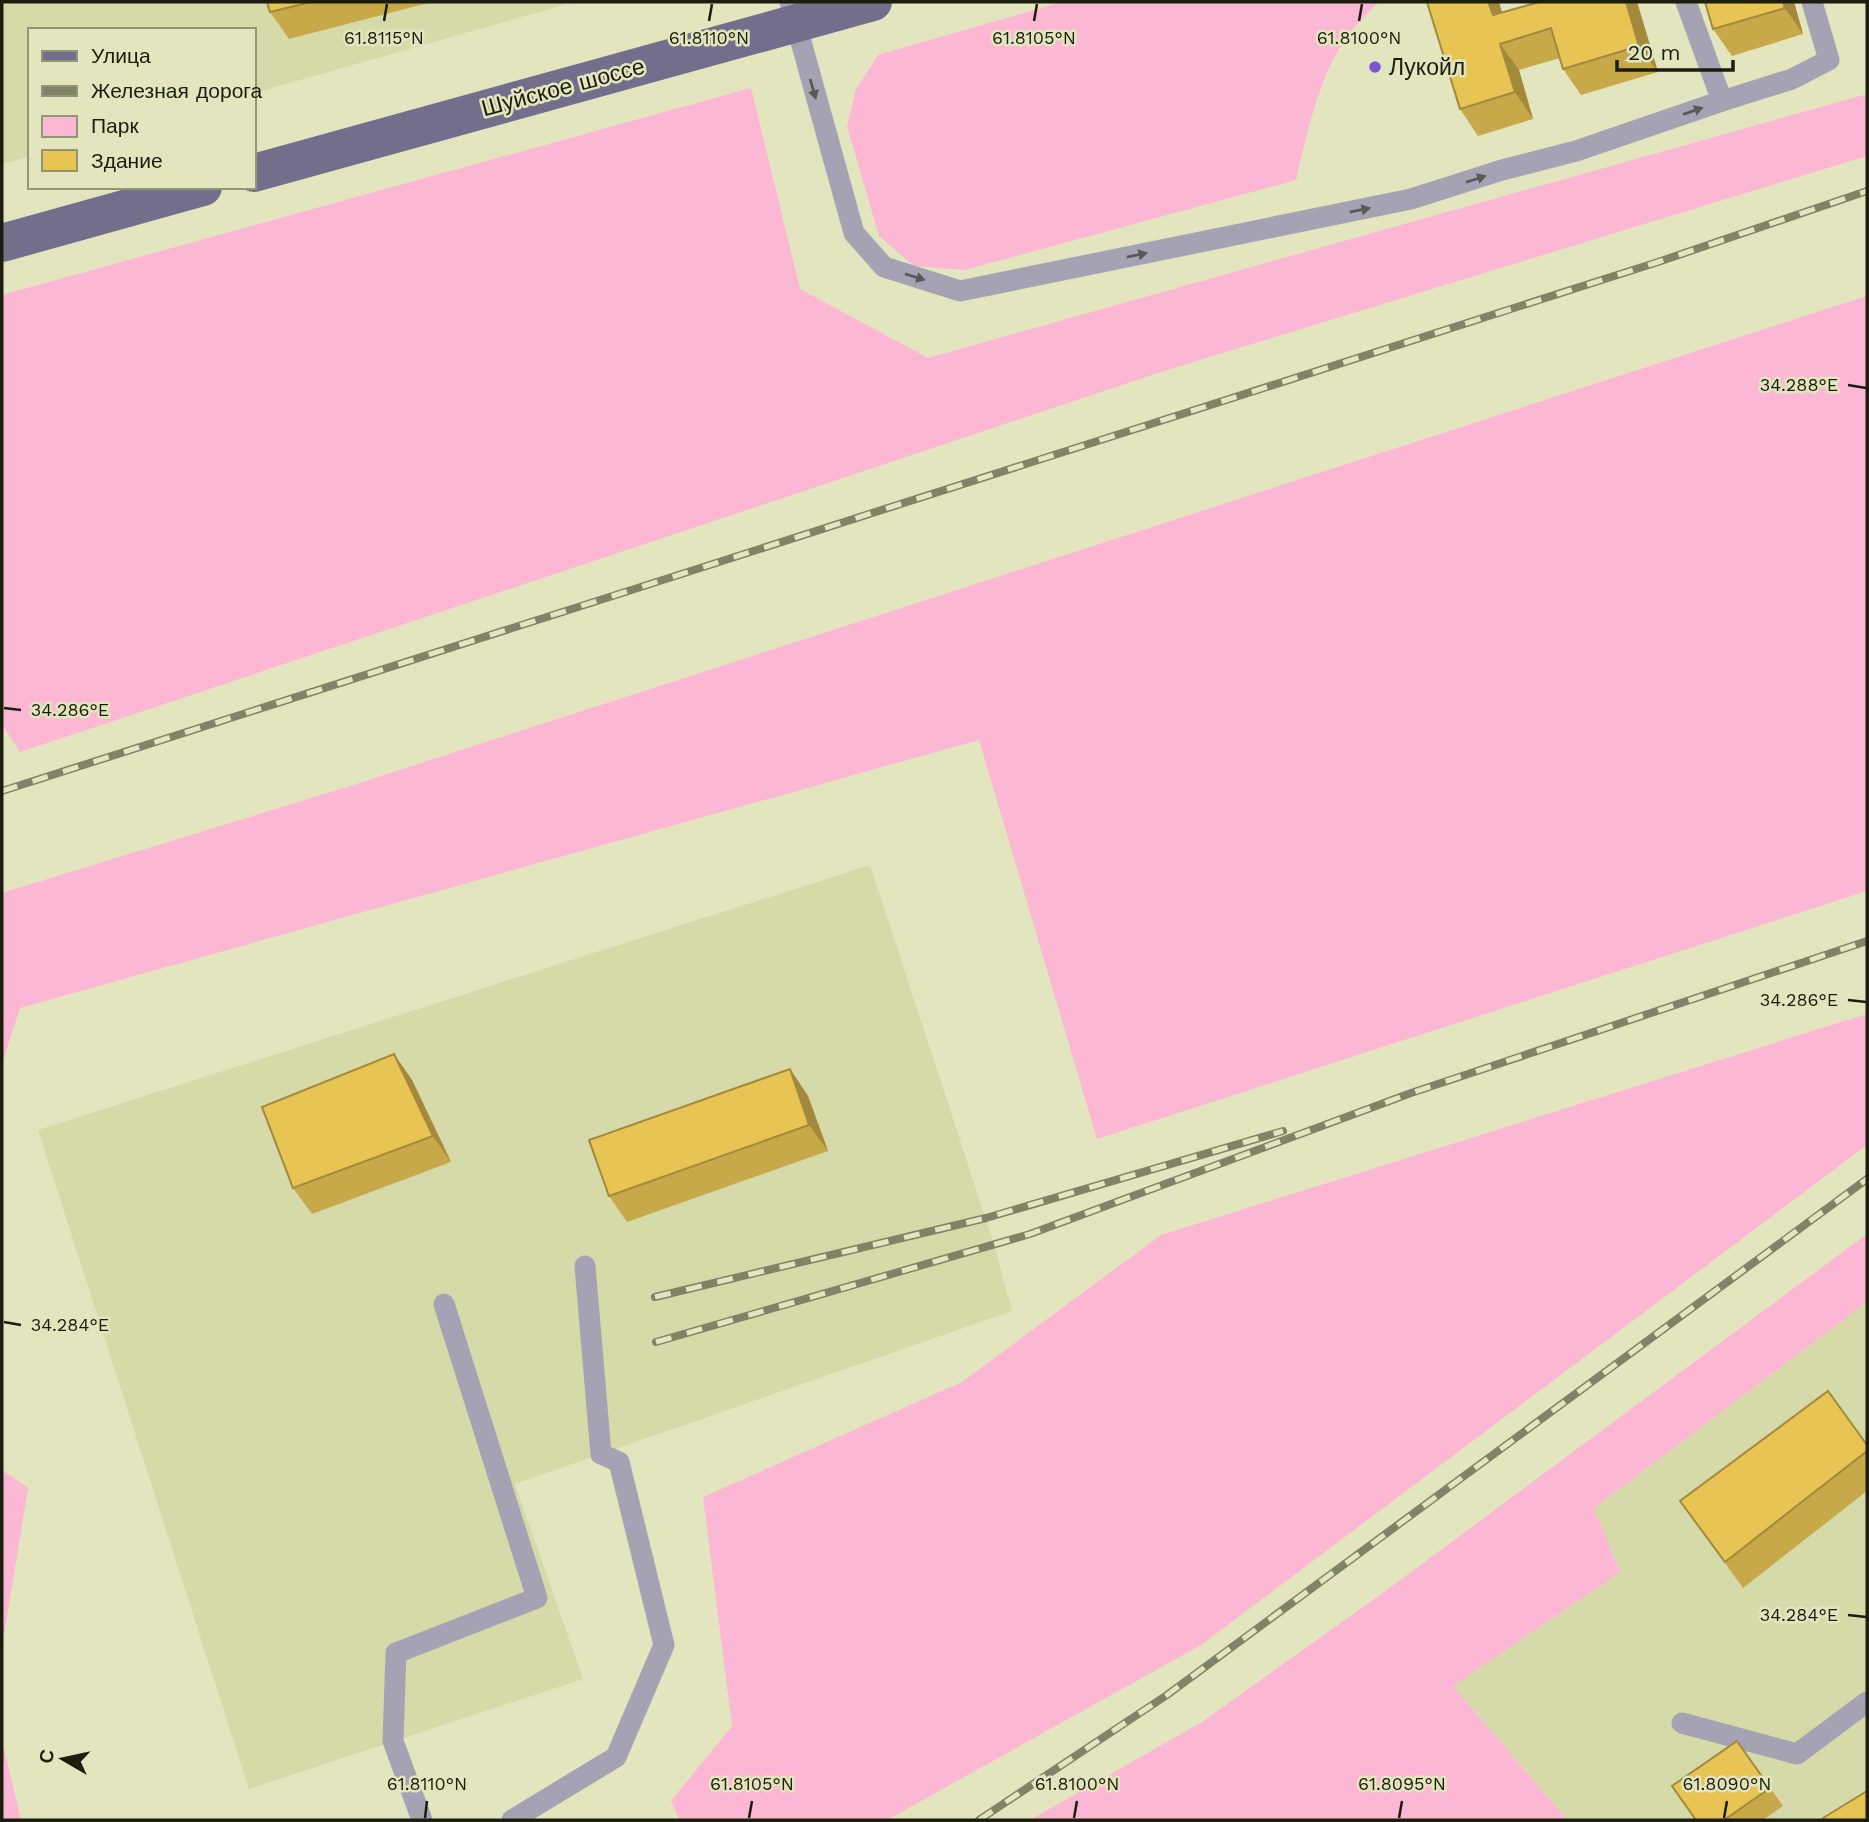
<svg xmlns="http://www.w3.org/2000/svg" width="1869" height="1822" font-family="'Work Sans',sans-serif">
  <rect width="100%" height="100%" fill="#e2e5bd"/>
  <g fill="#d6daa9">
    <polygon points="2,2 574,2 254,93 254,30 30,30 30,156 2,164"/>
    <polygon points="870,865 994,1244 1012,1311 515,1484 583,1679 249,1789 38,1130"/>
    <polygon points="1867,1302 1867,1820 1567,1820 1453,1686 1619,1572 1594,1508"/>
  </g>
  <g fill="#fcb7d5">
    <path d="M1062,2H1378C1367,15 1352,28 1343,42C1317,84 1307,133 1296,180L965,270L914,266L879,236L847,126L856,89L878,55Z"/>
    <polygon points="751,88 800,289 928,358 1867,94 1867,156 1167,370 20,752 2,724 2,295"/>
    <polygon points="1867,296 1867,891 1097,1139 979,740 20,1008 2,1064 2,893 347,787"/>
    <polygon points="1867,1014 1867,1145 1201,1645 887,1820 680,1820 671,1801 732,1726 703,1497 962,1382 1161,1235"/>
    <polygon points="1867,1234 1867,1302 1594,1508 1620,1572 1453,1686 1567,1820 1030,1820 1202,1722 1380,1595"/>
    <polygon points="2,1470 28,1488 2,1647"/>
    <polygon points="2,1740 21,1820 2,1820"/>
  </g>
  <g fill="none" stroke-linecap="round" stroke-linejoin="round">
    <g stroke="#a5a3b3" stroke-width="21">
      <polyline points="790,2 854,233 884,267 960,291 1411,199 1502,170 1576,151 1722,101 1686,2"/>
      <polyline points="1722,101 1792,79 1829,60 1812,2"/>
      <polyline points="1682,1723 1797,1754 1867,1702"/>
      <polyline points="422,1820 393,1741 396,1653 537,1598 444,1304"/>
      <polyline points="512,1820 616,1757 664,1645 619,1462 601,1454 585,1266"/>
    </g>
    <g stroke="#726e8c" stroke-width="38">
      <polyline points="254,173 873,2"/>
      <polyline points="2,243 203,187"/>
    </g>
    <g stroke="#818367" stroke-width="8">
      <g id="rail">
        <polyline points="2,791 1658,262 1867,191"/>
        <polyline points="655,1297 986,1218 1283,1131"/>
        <polyline points="656,1342 1030,1234 1411,1093 1867,941"/>
        <polyline points="979,1820 1167,1695 1867,1179"/>
      </g>
    </g>
    <use href="#rail" stroke="#e2e5bd" stroke-width="5" stroke-dasharray="16" stroke-linecap="butt"/>
  </g>
  <g fill="#c8a949">
    <polygon points="267,2 432,2 289,39 270,12"/>
    <polygon points="1539,2 1637,2 1658,72 1581,95 1563,69 1560,58 1519,70 1533,119 1478,136 1460,109 1502,13"/>
    <polygon points="1794,2 1803,34 1732,56 1713,29"/>
    <polygon points="394,1054 412,1080 451,1162 312,1214 293,1188"/>
    <polygon points="790,1069 808,1096 828,1151 627,1222 609,1196"/>
    <polygon points="1867,1445 1867,1491 1743,1588 1680,1501"/>
    <polygon points="1737,1741 1783,1806 1763,1820 1696,1820"/>
  </g>
  <g fill="#a2893c">
    <polygon points="1488,2 1499,2 1511,42 1493,15"/>
    <polygon points="1626,2 1637,2 1658,72 1639,46"/>
    <polygon points="1783,2 1794,2 1803,34 1785,8"/>
    <polygon points="1500,44 1519,70 1533,119 1515,92"/>
    <polygon points="394,1054 412,1080 451,1162 433,1136"/>
    <polygon points="790,1069 808,1096 828,1151 809,1125"/>
  </g>
  <g fill="#e8c455" stroke="#a2893c" stroke-width="2">
    <polygon points="267,2 311,2 270,12"/>
    <polygon points="1427,2 1488,2 1493,15 1539,2 1626,2 1639,46 1563,69 1551,28 1500,44 1515,92 1460,109"/>
    <polygon points="1705,2 1783,2 1785,8 1713,29"/>
    <polygon points="394,1054 433,1136 293,1188 262,1107"/>
    <polygon points="790,1069 809,1125 609,1196 589,1140"/>
    <polygon points="1828,1391 1867,1445 1867,1451 1725,1562 1680,1501"/>
    <polygon points="1737,1741 1770,1788 1724,1820 1696,1820 1672,1786"/>
    <polygon points="1867,1791 1867,1820 1824,1820 1823,1818"/>
  </g>
  <defs><path id="oneway-solid" d="M-6-.8H1V-3.2L6.5 0L1 3.2V.8H-6Z" transform="scale(1.75)"/></defs>
  <g fill="#5a5958">
    <use href="#oneway-solid" transform="translate(813 89) rotate(74)"/>
    <use href="#oneway-solid" transform="translate(1693 111) rotate(-19)"/>
    <use href="#oneway-solid" transform="translate(1476 179) rotate(-18)"/>
    <use href="#oneway-solid" transform="translate(1360 210) rotate(-11)"/>
    <use href="#oneway-solid" transform="translate(1137 255) rotate(-11)"/>
    <use href="#oneway-solid" transform="translate(915 277) rotate(17)"/>
  </g>
  <path fill="none" stroke="#1c1d0e" stroke-width="2.5" d="M384,21L387,4M709,21L712,4M1034,21L1037,4M1359,21L1362,4M1848,385L1866,388M4,708L21,710M1848,1000L1866,1002M4,1322L21,1325M1848,1615L1866,1617M425,1818L427,1801M749,1818L752,1801M1074,1818L1077,1801M1399,1818L1402,1801M1724,1818L1727,1801"/>
  <circle fill="#7758d2" stroke="#e2e5bd" stroke-width="2.5" cx="1375" cy="67" r="7"/>
  <g text-anchor="middle" stroke-width="5" stroke-linejoin="round" paint-order="stroke">
    <g font-size="23" fill="#1c1d0e" stroke="#e2e5bd" text-anchor="start">
      <text x="1389" y="75">Лукойл</text>
    </g>
    <g font-size="23" fill="#1c1d0e" stroke="#e2e5bd">
      <text transform="translate(563 87) rotate(-15)" y="8">Шуйское шоссе</text>
    </g>
  </g>
  <g font-size="18" text-anchor="middle" fill="#1c1d0e" stroke="#e2e5bd" stroke-width="5" stroke-linejoin="round" paint-order="stroke">
    <text x="384" y="44">61.8115°N</text>
    <text x="709" y="44">61.8110°N</text>
    <text x="1034" y="44">61.8105°N</text>
    <text x="1359" y="44">61.8100°N</text>
    <text x="1799" y="391">34.288°E</text>
    <text x="70" y="716">34.286°E</text>
    <text x="1799" y="1006">34.286°E</text>
    <text x="70" y="1331">34.284°E</text>
    <text x="1799" y="1621">34.284°E</text>
    <text x="427" y="1790">61.8110°N</text>
    <text x="752" y="1790">61.8105°N</text>
    <text x="1077" y="1790">61.8100°N</text>
    <text x="1402" y="1790">61.8095°N</text>
    <text x="1727" y="1790">61.8090°N</text>
  </g>
  <rect width="1869" height="1822" fill="none" stroke="#1c1d0e" stroke-width="7"/>
  <rect x="28" y="28" width="228" height="161" fill="#e2e5bd" stroke="#939577" stroke-width="2"/>
  <rect x="42" y="51" width="35" height="10" fill="#726e8c" stroke="#939577" stroke-width="2"/>
  <text x="91" y="63" font-size="21" fill="#1c1d0e">Улица</text>
  <rect x="42" y="86" width="35" height="10" fill="#818367" stroke="#939577" stroke-width="2"/>
  <text x="91" y="98" font-size="21" fill="#1c1d0e">Железная дорога</text>
  <rect x="42" y="116" width="35" height="21" fill="#fcb7d5" stroke="#939577" stroke-width="2"/>
  <text x="91" y="133" font-size="21" fill="#1c1d0e">Парк</text>
  <rect x="42" y="150" width="35" height="21" fill="#e8c455" stroke="#939577" stroke-width="2"/>
  <text x="91" y="168" font-size="21" fill="#1c1d0e">Здание</text>
  <g transform="translate(63 1759) rotate(279)" stroke="#e2e5bd" stroke-width="5" paint-order="stroke">
  <path d="M0-5L12 26L0 18L-12 26Z" fill="#1c1d0e"/>
  <text y="-10" font-size="19" font-weight="bold" text-anchor="middle" fill="#1c1d0e">С</text>
  </g>
  <path d="M1617 60v10h116v-10" fill="none" stroke="#1c1d0e" stroke-width="3.5"/>
  <text x="1628" y="60" font-size="21" fill="#1c1d0e" stroke="#e2e5bd" stroke-width="5" paint-order="stroke">20 m</text>
</svg>
